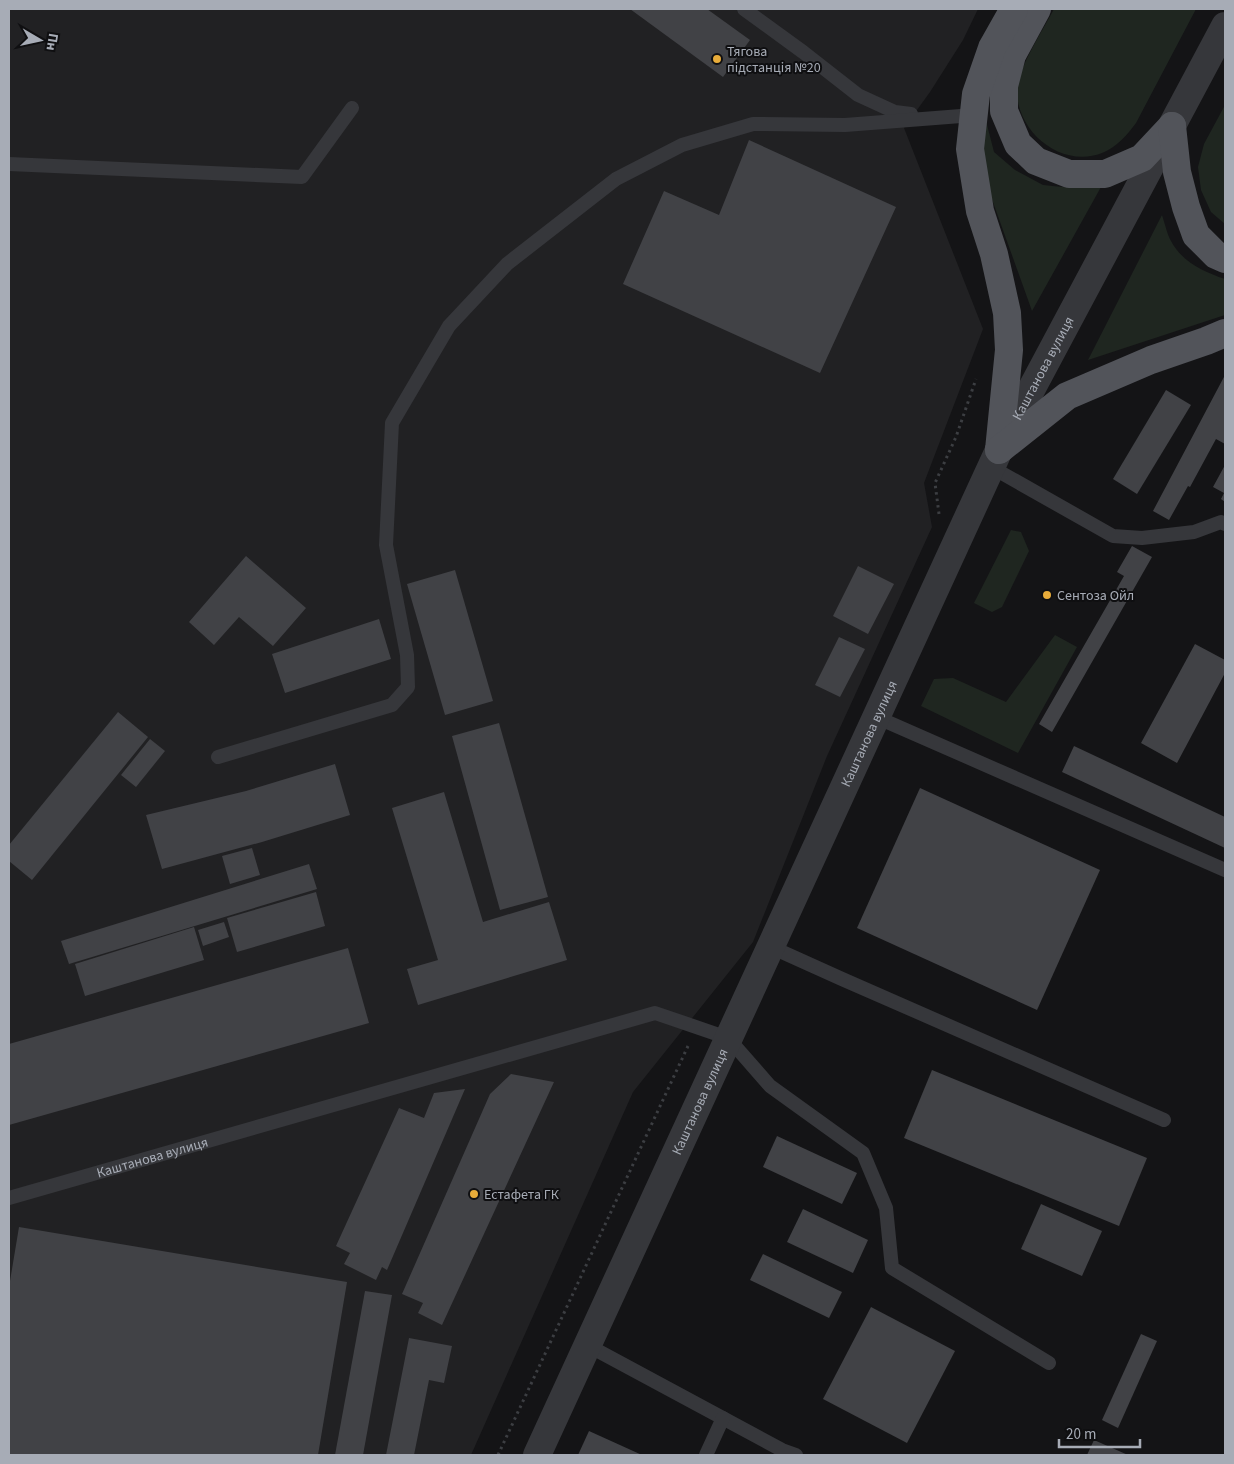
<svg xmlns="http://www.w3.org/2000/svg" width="1234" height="1464" font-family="'Source Sans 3',sans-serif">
  <rect width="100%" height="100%" fill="#141416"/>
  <polygon fill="#212123" points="9,9 978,9 963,40 930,92 904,128 983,329 924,483 932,527 827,756 753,942 633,1092 471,1455 9,1455"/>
  <g fill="#1f2620">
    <path d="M1054,9H1196L1136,123C1127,135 1117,147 1102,153C1061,169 1015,131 1017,88C1019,67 1044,28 1054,9Z"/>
    <polygon points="1225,105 1225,224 1211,212 1201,190 1198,167 1204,144"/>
    <polygon points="985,117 994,152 1015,170 1043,185 1072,188 1101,187 1032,311 989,191 982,151"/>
    <path d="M1162,215C1165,224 1167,234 1171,241C1182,262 1204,272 1225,279V315L1088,360Z"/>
    <polygon points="1011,530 1021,532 1029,551 1002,607 992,612 974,603"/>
    <polygon points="1055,635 1077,647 1018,753 921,706 934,679 953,678 1006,702"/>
  </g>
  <g fill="#414246">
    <polygon points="630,9 707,9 750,40 723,77"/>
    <polygon points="749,140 896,207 820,373 623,284 664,191 719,215"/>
    <polygon points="1225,375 1225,444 1216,439 1190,487 1188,486 1169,520 1153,511"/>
    <polygon points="1166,390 1191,405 1137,494 1113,479"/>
    <polygon points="1225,465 1225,502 1221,499 1224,493 1213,487"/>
    <polygon points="1132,546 1152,557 1052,732 1039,724 1124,576 1117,572"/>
    <polygon points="246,556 306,608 273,646 239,617 214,645 189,622"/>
    <polygon points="858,566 894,584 868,634 833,616"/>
    <polygon points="455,570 493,701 445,715 407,584"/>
    <polygon points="379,619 391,659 285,693 272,654"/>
    <polygon points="839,637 865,649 840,697 815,685"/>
    <polygon points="1195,644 1225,660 1225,673 1177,763 1141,743"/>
    <polygon points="118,712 148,737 32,880 9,861 9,845"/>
    <polygon points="499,723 548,897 500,910 452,736"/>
    <polygon points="150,739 165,751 136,787 121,775"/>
    <polygon points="1074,746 1225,817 1225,848 1062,772"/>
    <polygon points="335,764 350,815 262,842 162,869 146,815 246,791"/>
    <polygon points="920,788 1100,870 1037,1010 857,928"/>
    <polygon points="444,792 483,922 549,902 567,960 418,1005 407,969 438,960 392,808"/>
    <polygon points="252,848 260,875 230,884 222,856"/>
    <polygon points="309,864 317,889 69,964 61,941"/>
    <polygon points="316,892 325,926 237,952 227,918"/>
    <polygon points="224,922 229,937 203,946 198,930"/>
    <polygon points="194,927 204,960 85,996 75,964"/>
    <polygon points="348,948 369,1023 9,1125 9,1044"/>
    <polygon points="932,1070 1147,1158 1119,1226 904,1138"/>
    <polygon points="511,1074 554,1082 442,1325 418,1313 423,1303 402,1294 490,1094"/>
    <polygon points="465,1089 387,1270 382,1267 376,1280 344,1264 350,1253 336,1246 399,1108 424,1118 434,1093"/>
    <polygon points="777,1136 857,1173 842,1204 763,1167"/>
    <polygon points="1041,1204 1102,1231 1082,1276 1021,1249"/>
    <polygon points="803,1209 868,1240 853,1273 787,1242"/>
    <polygon points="19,1227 347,1282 318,1455 9,1455 9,1287"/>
    <polygon points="763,1254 842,1292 829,1318 750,1280"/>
    <polygon points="365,1291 392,1295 363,1455 335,1455"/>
    <polygon points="871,1307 955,1351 907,1443 823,1399"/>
    <polygon points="1141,1334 1157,1341 1118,1428 1102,1420"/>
    <polygon points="409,1338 452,1346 444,1383 429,1380 414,1455 386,1455"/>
    <polygon points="589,1431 642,1455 578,1455"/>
    <polygon points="1094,1440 1128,1455 1087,1455"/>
  </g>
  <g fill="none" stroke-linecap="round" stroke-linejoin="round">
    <g stroke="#3c3e42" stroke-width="3" stroke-dasharray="2.5 4" stroke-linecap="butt">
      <polyline points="939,514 935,483 956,437 976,379"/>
      <polyline points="498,1455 688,1046"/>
    </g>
    <g stroke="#36373b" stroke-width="14">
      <polyline points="744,9 803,52 858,95 895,112 911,114"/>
      <polyline points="9,164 302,177 352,108"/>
      <polyline points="991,467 1113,536 1142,538 1194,532 1221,522 1225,524"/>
      <polyline points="876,717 1225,870"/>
      <polyline points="218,757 392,705 408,687 407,655 386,545 392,423 449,326 507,264 616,179 682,145 753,124 845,125 974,115"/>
      <polyline points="771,947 842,979 1164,1120"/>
      <path id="s1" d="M9,1198L655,1013L728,1038L770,1086L863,1153L886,1208L892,1268L1049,1363"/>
      <polyline points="587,1345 782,1450 796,1455"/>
      <polyline points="706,1455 723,1418"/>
    </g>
    <path stroke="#36373b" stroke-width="28" id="s2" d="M537,1455L999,450L1225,26"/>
    <g stroke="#52545a" stroke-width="28">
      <polyline points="1037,9 1012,55 1004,86 1004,111 1018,144 1036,161 1069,174 1105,174 1142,158 1172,126"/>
      <polyline points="1172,126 1177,172 1186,207 1196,235 1216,255 1225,259"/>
      <polyline points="999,450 1009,350 1007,313 994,254 980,211 970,149 976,94 992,48 1014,9"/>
      <polyline points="999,450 1067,396 1151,360 1206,341 1225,333"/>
    </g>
  </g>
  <g fill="#e8ac3a" stroke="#0f0f11" stroke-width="2">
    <circle cx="717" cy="59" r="5"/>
    <circle cx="1047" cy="595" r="5"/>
    <circle cx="474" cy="1194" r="5"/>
  </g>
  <g text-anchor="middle" stroke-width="4" stroke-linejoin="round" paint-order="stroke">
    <g font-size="14" fill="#a7acb6" stroke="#0f0f11" text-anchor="start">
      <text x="727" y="56">Тягова<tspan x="727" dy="16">пiдстанцiя №20</tspan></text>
      <text x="1057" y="600">Сентоза Ойл</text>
      <text x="484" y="1199">Естафета ГК</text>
    </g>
    <g font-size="14" fill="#a7acb6" stroke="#0f0f11">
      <text dy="5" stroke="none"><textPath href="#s2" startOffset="1199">Каштанова вулиця</textPath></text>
      <text dy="5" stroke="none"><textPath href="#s2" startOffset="794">Каштанова вулиця</textPath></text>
      <text dy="5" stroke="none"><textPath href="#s2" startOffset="389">Каштанова вулиця</textPath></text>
      <text dy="5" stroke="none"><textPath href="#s1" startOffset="149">Каштанова вулиця</textPath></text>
    </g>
  </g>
  <rect width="1234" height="1464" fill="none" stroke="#a7acb6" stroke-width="20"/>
  <g transform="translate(40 40) rotate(99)" stroke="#0f0f11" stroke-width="4" paint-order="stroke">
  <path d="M0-4L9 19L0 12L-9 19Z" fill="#a7acb6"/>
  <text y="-8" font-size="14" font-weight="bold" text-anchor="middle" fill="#a7acb6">Пн</text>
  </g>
  <path d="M1059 1439v8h81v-8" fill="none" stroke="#a7acb6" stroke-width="2.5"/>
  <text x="1066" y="1439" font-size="15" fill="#a7acb6" stroke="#0f0f11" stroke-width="4" paint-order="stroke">20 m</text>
</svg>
